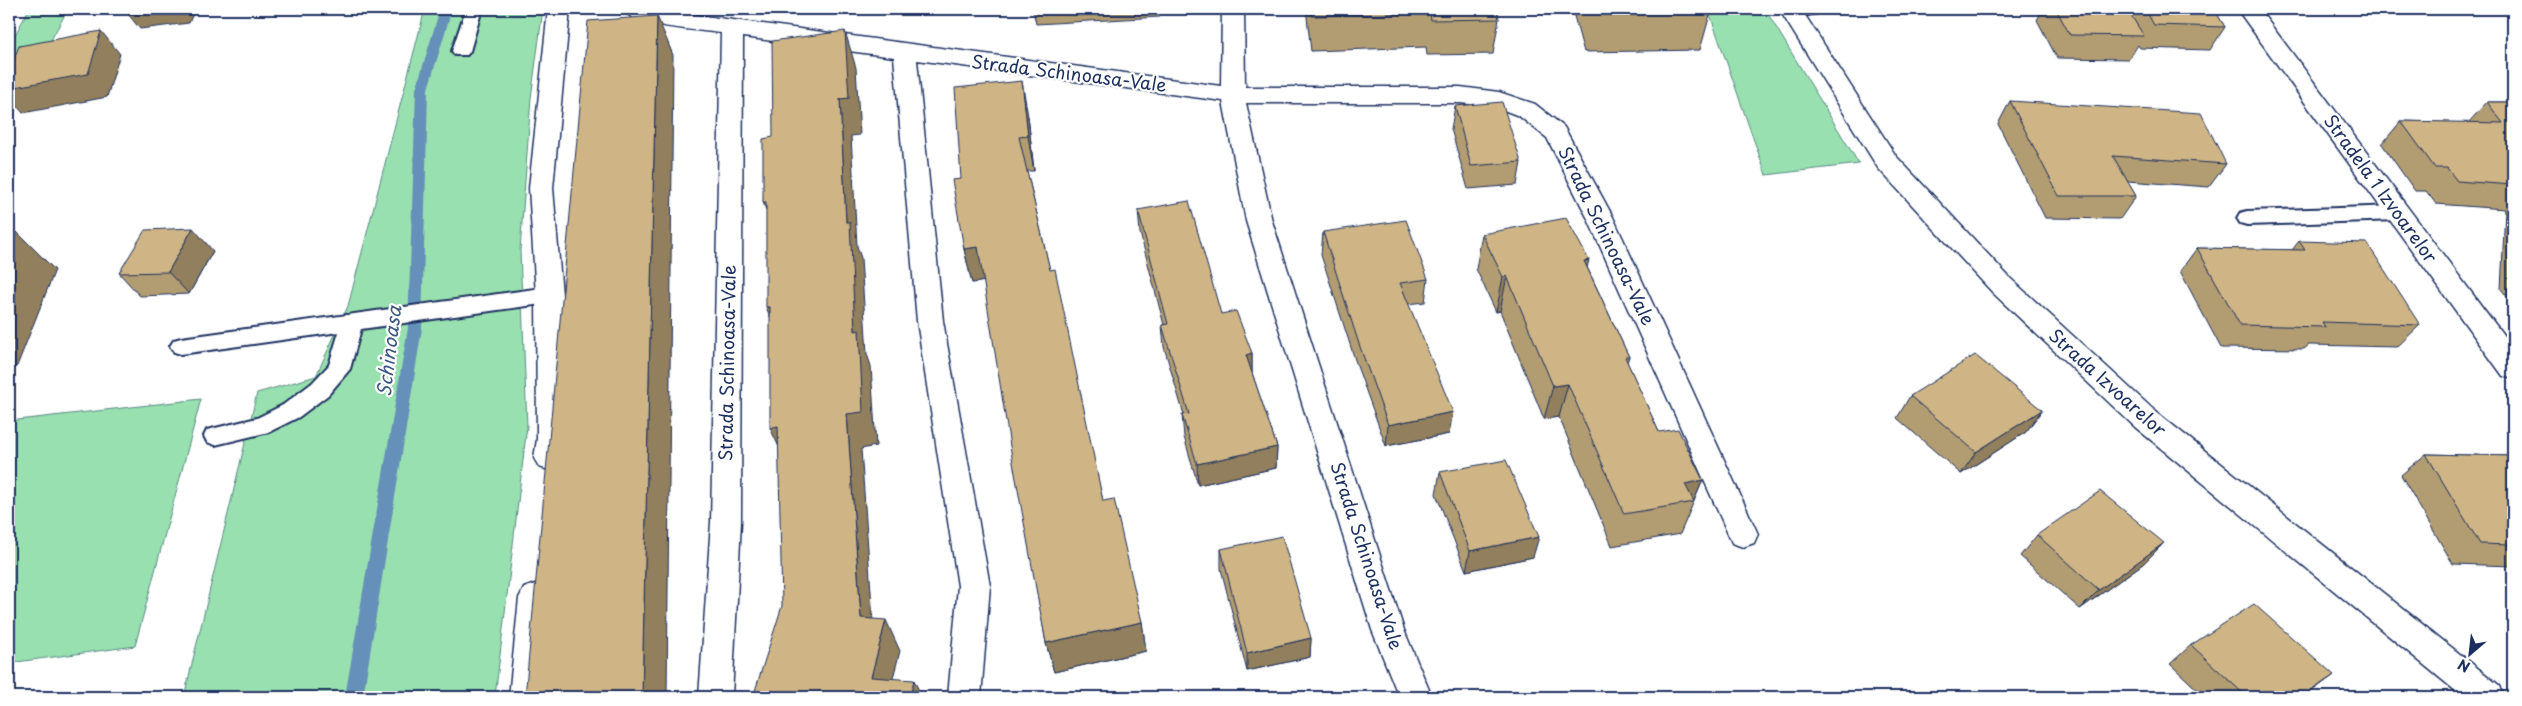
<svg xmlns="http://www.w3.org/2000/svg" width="2522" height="706" font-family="'Playpen Sans',sans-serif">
  <rect width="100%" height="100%" fill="#fff"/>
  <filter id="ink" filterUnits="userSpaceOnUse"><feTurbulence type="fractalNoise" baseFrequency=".02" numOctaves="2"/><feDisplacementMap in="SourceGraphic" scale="10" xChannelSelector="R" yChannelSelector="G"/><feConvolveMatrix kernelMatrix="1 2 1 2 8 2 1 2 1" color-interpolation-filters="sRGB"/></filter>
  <g filter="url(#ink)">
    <g fill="#98e0af" stroke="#5a8886">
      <polygon points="29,9 68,9 9,117 9,46"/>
      <polygon points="425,9 543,9 531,98 520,251 527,426 495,697 184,697 257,393 316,376 348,306"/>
      <polygon points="1708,9 1765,9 1859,164 1766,175"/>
      <polygon points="201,399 135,646 9,663 9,421"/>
    </g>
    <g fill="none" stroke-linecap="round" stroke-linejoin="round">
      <polygon fill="#6590b9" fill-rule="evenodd" points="440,9 452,9 428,89 422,328 363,697 345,697 408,328 416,89"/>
      <g stroke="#1b2f5e" stroke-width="4">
        <g id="lane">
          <polygon points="466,9 482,9 470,51 467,55 455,55 452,51"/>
          <path d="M1783,9H1821L1819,13C1809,15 1795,16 1785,14Z"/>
          <polygon points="2398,206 2405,208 2408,213 2405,218 2398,220 2247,225 2240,223 2237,218 2240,213 2247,211"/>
          <polygon points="549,287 556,290 559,295 556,300 549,303 361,329 350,369 328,395 299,417 269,432 215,445 207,442 204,436 207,430 257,418 283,405 312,383 329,365 339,332 181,354 174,352 170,346 174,340 181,338"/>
        </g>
      </g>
      <g stroke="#1b2f5e" stroke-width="3">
        <g id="street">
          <polygon points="548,9 570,9 553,188 562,295 565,439 564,458 559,467 549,470 539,467 534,458 537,439 536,295 529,188"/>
          <path d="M622,9H652L1221,86L1222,9H1244L1245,87H1460L1499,92L1535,104L1564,127L1613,217L1758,534L1754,543L1743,547L1732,543L1587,217L1547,138L1519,116L1496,107L1460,103H1246L1272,221L1404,630L1432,697H1399L1372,630L1246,221L1223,101L917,60L943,321L990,586L981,697H948L958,586L917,321L894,57L743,37L741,522L732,697H699L711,522L721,33C699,30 634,27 622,9Z"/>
          <polygon points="1779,9 1801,9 1896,156 2011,279 2155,411 2500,686 2504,697 2463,697 2135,427 1993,293 1878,168"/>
          <polygon points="2237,9 2259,9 2513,348 2513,379 2503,376"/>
          <polygon points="535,584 546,588 551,598 542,697 509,697 519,598 524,588"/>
        </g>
      </g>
      <use href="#lane" fill="#fff" fill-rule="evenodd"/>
      <use href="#street" fill="#fff" fill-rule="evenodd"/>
    </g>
    <g fill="#b29c72" stroke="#1b2f5e">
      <polygon points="1033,9 1159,9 1160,17 1036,24"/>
      <polygon points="1306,9 1497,9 1499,19 1493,54 1427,55 1426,47 1311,51"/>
      <polygon points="1572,9 1711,9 1711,11 1700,50 1584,52"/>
      <polygon points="2043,9 2214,9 2225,27 2210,50 2140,48 2138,45 2129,59 2057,58 2037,20"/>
      <polygon points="2010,101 2226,164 2209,187 2127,181 2136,196 2120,219 2045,218 1998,124"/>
      <polygon points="2487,102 2513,102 2513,304 2501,289 2505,209 2436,204 2426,191 2415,191 2382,144 2401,121 2468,123"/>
      <polygon points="1455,106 1521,162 1517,185 1468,189 1451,129"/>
      <polygon points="1028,116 1034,171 1027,171 1103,501 1142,622 1146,651 1054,672 1046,643 984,281 972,283 964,249 961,179"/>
      <polygon points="1138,210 1221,314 1252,353 1252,373 1277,447 1276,468 1198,485 1184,437 1182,415 1184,415 1164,347 1162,325 1164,325 1140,233"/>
      <polygon points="1323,232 1428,279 1425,302 1408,304 1449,434 1386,446 1357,366 1321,255"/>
      <polygon points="1482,234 1587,267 1629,357 1627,362 1659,432 1703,480 1680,534 1612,546 1559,417 1544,419 1500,311 1496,312 1476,269"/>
      <polygon points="2299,241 2420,325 2397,347 2309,345 2304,349 2221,348 2180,271 2197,248 2292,250"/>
      <polygon points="213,251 189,294 140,296 119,273"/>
      <polygon points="1910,396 2042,410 2026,432 1961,474 1897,418"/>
      <polygon points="2426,454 2513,456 2513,566 2453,564 2401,475"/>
      <polygon points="1440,472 1533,557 1466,571 1436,494"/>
      <polygon points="2037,535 2144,563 2080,609 2020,556"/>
      <polygon points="1221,549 1311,638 1310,657 1247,671 1221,569"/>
      <polygon points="2191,645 2304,697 2205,697 2170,664"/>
    </g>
    <g fill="#917f5d" stroke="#1b2f5e">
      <polygon points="124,9 195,9 189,23 140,29"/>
      <polygon points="657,16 673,55 667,697 642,697"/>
      <polygon points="101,31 120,54 107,97 23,113 9,97 9,88"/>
      <polygon points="845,31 856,68 860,135 851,136 857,246 861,258 867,354 871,366 876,446 861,449 875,649 861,618 847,414 855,331 846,222 840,99"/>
      <polygon points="1022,81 1028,116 1034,171 1028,136"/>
      <polygon points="763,202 766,202 777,239"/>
      <polygon points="193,228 213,251 189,294 168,272"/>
      <polygon points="17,232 55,270 17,366 9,368 9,251"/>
      <polygon points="978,247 986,281 972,283 964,249"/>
      <polygon points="1589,260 1580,295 1584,261"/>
      <polygon points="1507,276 1500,311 1496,312 1503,277"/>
      <polygon points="766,307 770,307 781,343"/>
      <polygon points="1252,353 1252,375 1246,355"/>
      <polygon points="1568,384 1559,417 1544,419 1553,386"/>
      <polygon points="2042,410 2026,432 1961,474 1976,452"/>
      <polygon points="1453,412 1449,434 1386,446 1388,425"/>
      <polygon points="778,426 786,462 770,428"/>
      <polygon points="1277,447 1276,468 1198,485 1197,464"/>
      <polygon points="1703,480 1693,503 1685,484"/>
      <polygon points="1539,537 1533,557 1466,571 1470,551"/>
      <polygon points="2164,543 2144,563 2080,609 2099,590"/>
      <polygon points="886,620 900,651 888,697 871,677"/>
      <polygon points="1142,622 1146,651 1054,672 1046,643"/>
      <polygon points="1311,638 1310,657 1247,671 1247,653"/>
      <polygon points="2334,675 2304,697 2302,697"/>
      <polygon points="914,680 922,697 910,697"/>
    </g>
    <g fill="#cfb585" stroke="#1b2f5e">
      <polygon points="1311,9 1497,9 1499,19 1431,20 1430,13 1312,16"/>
      <polygon points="1592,9 1711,9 1711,11 1593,13"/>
      <polygon points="2056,9 2127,9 2144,36 2070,35"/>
      <polygon points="2145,9 2214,9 2225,27 2154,25"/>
      <polygon points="657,16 642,697 525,697 588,21"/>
      <polygon points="101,31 88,74 9,88 9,72 19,46"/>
      <polygon points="845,31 849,98 840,99 846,222 850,222 855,331 859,330 863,412 847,414 861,618 886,620 871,677 914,680 910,697 753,697 782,606 778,426 770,428 770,307 766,307 766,202 763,202 763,139 773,137 772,41"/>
      <polygon points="1022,81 1028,136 1019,137 1050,270 1055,269 1103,501 1114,499 1142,622 1046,643 1010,446 978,247 964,249 952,180 961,179 955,88"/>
      <polygon points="2010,101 2201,113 2226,164 2113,156 2136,196 2059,196"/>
      <polygon points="1502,102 1521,162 1471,166 1455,106"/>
      <polygon points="2487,102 2513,102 2513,185 2457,181 2447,168 2435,168 2401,121 2503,123"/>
      <polygon points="1189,201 1221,314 1236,311 1252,353 1246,355 1277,447 1197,464 1182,415 1189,414 1162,325 1168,324 1138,210"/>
      <polygon points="1566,218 1589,260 1584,261 1629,357 1625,357 1659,432 1678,429 1703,480 1685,484 1694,502 1624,514 1568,384 1553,386 1507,276 1503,277 1482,234"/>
      <polygon points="1406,220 1428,279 1400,283 1453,412 1388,425 1359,344 1323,232"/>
      <polygon points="193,228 168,272 119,273 145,230"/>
      <polygon points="17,232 9,251 9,233"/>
      <polygon points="2299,241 2367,243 2420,325 2322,322 2325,327 2240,325 2197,248 2305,250"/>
      <polygon points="1975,355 2042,410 1976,452 1910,396"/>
      <polygon points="2426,454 2513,456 2513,545 2480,544"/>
      <polygon points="1506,460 1539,537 1470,551 1440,472"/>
      <polygon points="2100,491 2164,543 2099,590 2037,535"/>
      <polygon points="1282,536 1311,638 1247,653 1221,549"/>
      <polygon points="2254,604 2334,675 2302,697 2247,697 2191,645"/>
    </g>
  </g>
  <g text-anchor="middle" stroke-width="4.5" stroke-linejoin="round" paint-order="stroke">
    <g font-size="18" fill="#1b2f5e" stroke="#fff">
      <text transform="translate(1069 74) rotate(7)" y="6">Strada Schinoasa-Vale</text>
      <text transform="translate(2380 189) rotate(54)" y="6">Stradela 1 Izvoarelor</text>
      <text transform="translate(1606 236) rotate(64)" y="6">Strada Schinoasa-Vale</text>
      <text transform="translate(728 363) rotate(-89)" y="6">Strada Schinoasa-Vale</text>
      <text transform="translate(2107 383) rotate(42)" y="6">Strada Izvoarelor</text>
      <text transform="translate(1366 556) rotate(72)" y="6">Strada Schinoasa-Vale</text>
    </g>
    <g font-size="19" font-style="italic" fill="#3a5784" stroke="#fff">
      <text transform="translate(389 351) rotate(-83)" y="7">Schinoasa</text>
    </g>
  </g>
  <rect width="2522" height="706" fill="none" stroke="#fff" stroke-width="30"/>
  <rect x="15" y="15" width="2492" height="676" fill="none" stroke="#1b2f5e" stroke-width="2" filter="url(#ink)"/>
  <g transform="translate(2470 654) rotate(208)" stroke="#ffffff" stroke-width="4" paint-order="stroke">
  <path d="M0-4L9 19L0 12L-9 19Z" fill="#1b2f5e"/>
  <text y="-8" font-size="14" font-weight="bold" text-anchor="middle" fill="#1b2f5e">N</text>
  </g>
</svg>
